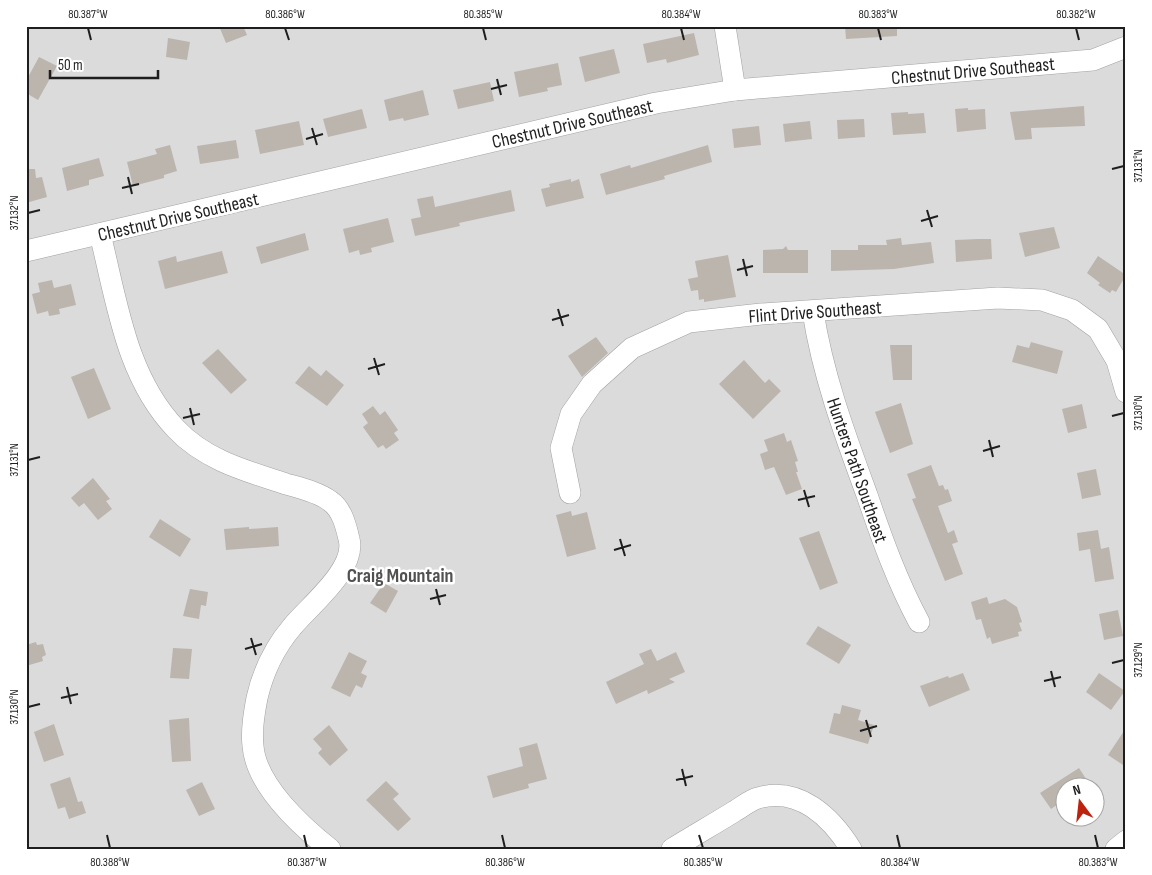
<svg xmlns="http://www.w3.org/2000/svg" width="1152" height="875" font-family="'Sofia Sans Condensed',sans-serif">
  <rect width="100%" height="100%" fill="#eeece5"/>
  <path fill="#dcdbdb" fill-rule="evenodd" d="M26,26H1126V849H26ZM1064,788H1094V818H1064Z"/>
  <g fill="#bbb5ae">
    <polygon points="219,26 243,26 247,35 226,43"/>
    <polygon points="845,26 897,26 897,36 846,39"/>
    <polygon points="694,33 699,55 667,63 666,59 647,63 643,44"/>
    <polygon points="168,38 190,42 187,60 166,57"/>
    <polygon points="614,49 620,73 585,82 579,57"/>
    <polygon points="39,57 57,66 38,100 26,93 26,81"/>
    <polygon points="558,63 562,85 547,88 548,91 519,97 514,72"/>
    <polygon points="490,82 494,101 458,109 453,90"/>
    <polygon points="423,90 429,115 404,121 403,118 389,121 384,100"/>
    <polygon points="1084,106 1085,126 1031,128 1032,139 1015,140 1010,112"/>
    <polygon points="968,108 968,110 985,109 986,129 957,132 955,109"/>
    <polygon points="362,109 367,128 328,137 323,119"/>
    <polygon points="908,112 908,114 924,113 926,133 893,135 891,113"/>
    <polygon points="864,119 865,137 838,139 837,120"/>
    <polygon points="299,121 304,145 260,154 255,130"/>
    <polygon points="810,121 812,139 785,142 783,124"/>
    <polygon points="759,126 761,145 734,148 732,129"/>
    <polygon points="236,140 239,158 200,164 197,146"/>
    <polygon points="170,145 177,171 164,175 164,178 133,186 127,162 157,154 155,149"/>
    <polygon points="708,145 712,162 664,176 665,179 606,195 600,174 630,165 631,168"/>
    <polygon points="99,158 104,176 89,180 89,185 67,191 62,168"/>
    <polygon points="26,169 35,169 36,178 42,177 47,197 26,203"/>
    <polygon points="571,179 571,182 579,179 584,198 546,207 541,189 550,187 549,184"/>
    <polygon points="511,190 515,211 459,223 460,226 415,236 411,219 421,217 417,199 433,196 435,207"/>
    <polygon points="388,218 394,242 371,248 372,252 360,255 359,250 349,253 343,229"/>
    <polygon points="1054,227 1060,248 1025,257 1019,233"/>
    <polygon points="305,233 309,250 261,264 256,247"/>
    <polygon points="901,238 902,245 931,242 934,263 894,269 831,271 831,250 858,250 858,245 887,245 886,240"/>
    <polygon points="978,239 991,239 992,259 956,262 955,240"/>
    <polygon points="786,246 788,250 808,250 808,273 763,273 763,250 783,249"/>
    <polygon points="222,251 228,273 165,289 158,261 176,256 177,262"/>
    <polygon points="728,255 736,297 704,302 704,299 699,300 698,290 691,291 688,279 698,277 695,261"/>
    <polygon points="1098,256 1126,275 1116,292 1112,290 1110,293 1098,285 1100,283 1087,273"/>
    <polygon points="52,280 54,288 71,284 76,305 59,309 60,314 49,316 48,311 37,314 32,294 40,292 38,283"/>
    <polygon points="596,337 608,353 582,377 568,356"/>
    <polygon points="1031,342 1063,351 1057,374 1012,362 1017,345 1029,348"/>
    <polygon points="890,345 912,345 912,380 893,380"/>
    <polygon points="218,349 247,380 231,394 202,363"/>
    <polygon points="744,360 765,383 769,379 781,391 753,419 719,384"/>
    <polygon points="309,366 321,376 326,370 344,385 327,406 295,383"/>
    <polygon points="94,368 111,409 88,419 71,377"/>
    <polygon points="901,403 913,444 890,453 875,412"/>
    <polygon points="1082,404 1087,428 1068,433 1062,409"/>
    <polygon points="373,406 380,415 385,411 398,430 394,433 399,440 386,449 383,445 378,448 363,427 368,423 362,414"/>
    <polygon points="784,433 787,442 791,440 798,461 795,462 798,472 796,472 802,489 786,495 774,467 765,470 760,454 768,451 764,440"/>
    <polygon points="931,465 939,486 943,485 945,490 948,489 952,501 938,506 948,533 954,530 958,542 952,544 963,574 945,581 912,499 916,498 907,474"/>
    <polygon points="1096,469 1101,495 1082,499 1077,473"/>
    <polygon points="93,478 110,499 106,501 112,509 98,520 84,503 79,507 71,498"/>
    <polygon points="571,511 572,516 587,512 596,549 567,557 556,515"/>
    <polygon points="160,519 191,539 180,557 149,537"/>
    <polygon points="249,527 249,529 278,527 279,546 226,550 224,529"/>
    <polygon points="1098,530 1101,549 1109,547 1114,579 1095,582 1090,549 1079,551 1077,533"/>
    <polygon points="819,531 838,583 820,590 799,538"/>
    <polygon points="384,583 398,591 386,613 370,603"/>
    <polygon points="190,589 208,592 206,606 201,605 199,619 183,616"/>
    <polygon points="987,597 989,604 1005,599 1017,607 1022,622 1019,623 1022,631 1018,632 1019,636 992,644 990,637 987,639 981,619 976,620 971,602"/>
    <polygon points="1118,610 1123,636 1104,640 1099,614"/>
    <polygon points="818,626 851,645 839,664 806,644"/>
    <polygon points="36,642 37,645 43,644 46,655 42,657 43,661 26,666 26,645"/>
    <polygon points="173,648 192,649 189,679 170,678"/>
    <polygon points="651,649 657,661 676,652 685,672 669,679 675,682 648,694 647,690 616,704 606,682 644,664 639,654"/>
    <polygon points="349,652 367,661 361,673 367,676 362,688 356,685 350,697 331,688"/>
    <polygon points="963,673 970,690 929,707 920,686 948,676 949,678"/>
    <polygon points="1099,673 1125,691 1111,710 1086,692"/>
    <polygon points="842,705 861,710 858,720 874,725 868,744 829,733 834,713 840,714"/>
    <polygon points="189,718 191,761 172,762 169,720"/>
    <polygon points="54,724 64,755 44,762 34,732"/>
    <polygon points="329,725 348,750 330,766 318,753 322,749 313,739"/>
    <polygon points="1126,728 1126,767 1108,755"/>
    <polygon points="537,743 547,779 528,784 529,788 493,798 487,776 523,766 519,748"/>
    <polygon points="1079,768 1092,788 1064,788 1064,800 1051,809 1040,793"/>
    <polygon points="70,777 78,802 82,801 86,813 69,819 65,807 58,809 50,784"/>
    <polygon points="386,781 399,794 393,799 411,819 398,831 366,800"/>
    <polygon points="202,782 215,809 199,816 186,790"/>
  </g>
  <g fill="none" stroke-linecap="round" stroke-linejoin="round">
    <g stroke="#a2a2a2" stroke-width="22">
      <g id="minor">
        <polyline points="725,26 735,90"/>
        <path d="M100,234C117,302 126,377 176,429C205,460 246,471 286,484C300,488 318,492 330,501C342,509 346,526 349,539C357,569 309,606 292,627C275,647 263,672 257,698C254,713 251,730 253,746C256,785 301,826 330,849"/>
        <polyline points="26,251 656,103 735,90 1093,60 1126,47"/>
        <path d="M813,312C823,376 845,435 867,495C882,539 897,581 919,622"/>
        <polyline points="570,493 561,448 571,414 592,384 632,348 689,322 761,314 998,298 1042,300 1072,310 1098,329 1117,361 1126,392"/>
        <path d="M672,849C693,836 714,824 735,811C742,807 750,800 758,798C799,786 831,817 851,849"/>
        <polyline points="1116,849 1126,841"/>
      </g>
    </g>
    <use href="#minor" stroke="#fff" stroke-width="21"/>
  </g>
  <path fill="none" stroke="#1e1e1e" stroke-width="2" d="M88,28L91,40M285,28L289,40M483,28L486,40M681,28L684,40M878,28L881,40M1076,28L1079,40M497,79L501,95M491,89L507,85M312,128L317,145M306,139L323,134M1112,169L1124,166M128,177L132,194M122,188L139,184M927,210L932,227M28,213L40,210M921,221L938,216M743,259L747,276M737,270L753,266M558,309L563,326M552,320L569,315M374,358L379,375M368,369L385,364M190,408L194,425M1112,416L1124,413M183,418L200,414M989,440L993,457M983,451L1000,446M28,460L40,457M804,490L809,507M798,500L815,496M620,539L625,556M614,550L631,545M436,589L440,605M430,599L446,595M251,638L256,655M245,649L262,644M1112,663L1124,660M1051,671L1055,687M1044,681L1061,677M67,687L71,704M61,698L78,694M28,707L40,704M866,720L871,737M860,731L877,726M682,769L686,786M676,780L693,776M107,835L110,848M304,835L307,848M502,835L505,848M699,835L703,848M897,835L900,848M1095,835L1098,848"/>
  <g text-anchor="middle" stroke-width="5" stroke-linejoin="round" paint-order="stroke">
    <g font-size="19" fill="#1e1e1e" stroke="#fff">
      <text transform="translate(973 70) rotate(-5)" y="7">Chestnut Drive Southeast</text>
      <text transform="translate(572 123) rotate(-13)" y="7">Chestnut Drive Southeast</text>
      <text transform="translate(178 216) rotate(-13)" y="7">Chestnut Drive Southeast</text>
      <text transform="translate(815 311) rotate(-4)" y="7">Flint Drive Southeast</text>
      <text transform="translate(858 470) rotate(71)" y="7">Hunters Path Southeast</text>
    </g>
    <g font-size="20" font-weight="bold" fill="#515151" stroke="#fff">
      <text x="400" y="582">Craig Mountain</text>
    </g>
  </g>
  <rect width="1152" height="875" fill="none" stroke="#ffffff" stroke-width="55"/>
  <g transform="translate(1080 802) rotate(345)"><circle r="24" fill="#ffffff" stroke="#a5a5a5"/>
  <path d="M0-4L9 19L0 12L-9 19Z" fill="#bd220f"/>
  <text y="-8" font-size="14" font-weight="bold" text-anchor="middle" fill="#1e1e1e">N</text>
  </g>
  <path d="M50 70v8h108v-8" fill="none" stroke="#1e1e1e" stroke-width="2.5"/>
  <text x="58" y="70" font-size="15" fill="#1e1e1e" stroke="#ffffff" stroke-width="4" paint-order="stroke">50 m</text>
  <rect x="28" y="28" width="1096" height="820" fill="none" stroke="#1e1e1e" stroke-width="2"/>
  <g font-size="12" text-anchor="middle" fill="#1e1e1e">
    <text x="88" y="18">80.387°W</text>
    <text x="285" y="18">80.386°W</text>
    <text x="483" y="18">80.385°W</text>
    <text x="681" y="18">80.384°W</text>
    <text x="878" y="18">80.383°W</text>
    <text x="1076" y="18">80.382°W</text>
    <text transform="translate(1138 166) rotate(-90)" y="4">37.131°N</text>
    <text transform="translate(14 213) rotate(-90)" y="4">37.132°N</text>
    <text transform="translate(1138 413) rotate(-90)" y="4">37.130°N</text>
    <text transform="translate(14 460) rotate(-90)" y="4">37.131°N</text>
    <text transform="translate(1138 660) rotate(-90)" y="4">37.129°N</text>
    <text transform="translate(14 707) rotate(-90)" y="4">37.130°N</text>
    <text x="110" y="866">80.388°W</text>
    <text x="307" y="866">80.387°W</text>
    <text x="505" y="866">80.386°W</text>
    <text x="703" y="866">80.385°W</text>
    <text x="900" y="866">80.384°W</text>
    <text x="1098" y="866">80.383°W</text>
  </g>
</svg>
